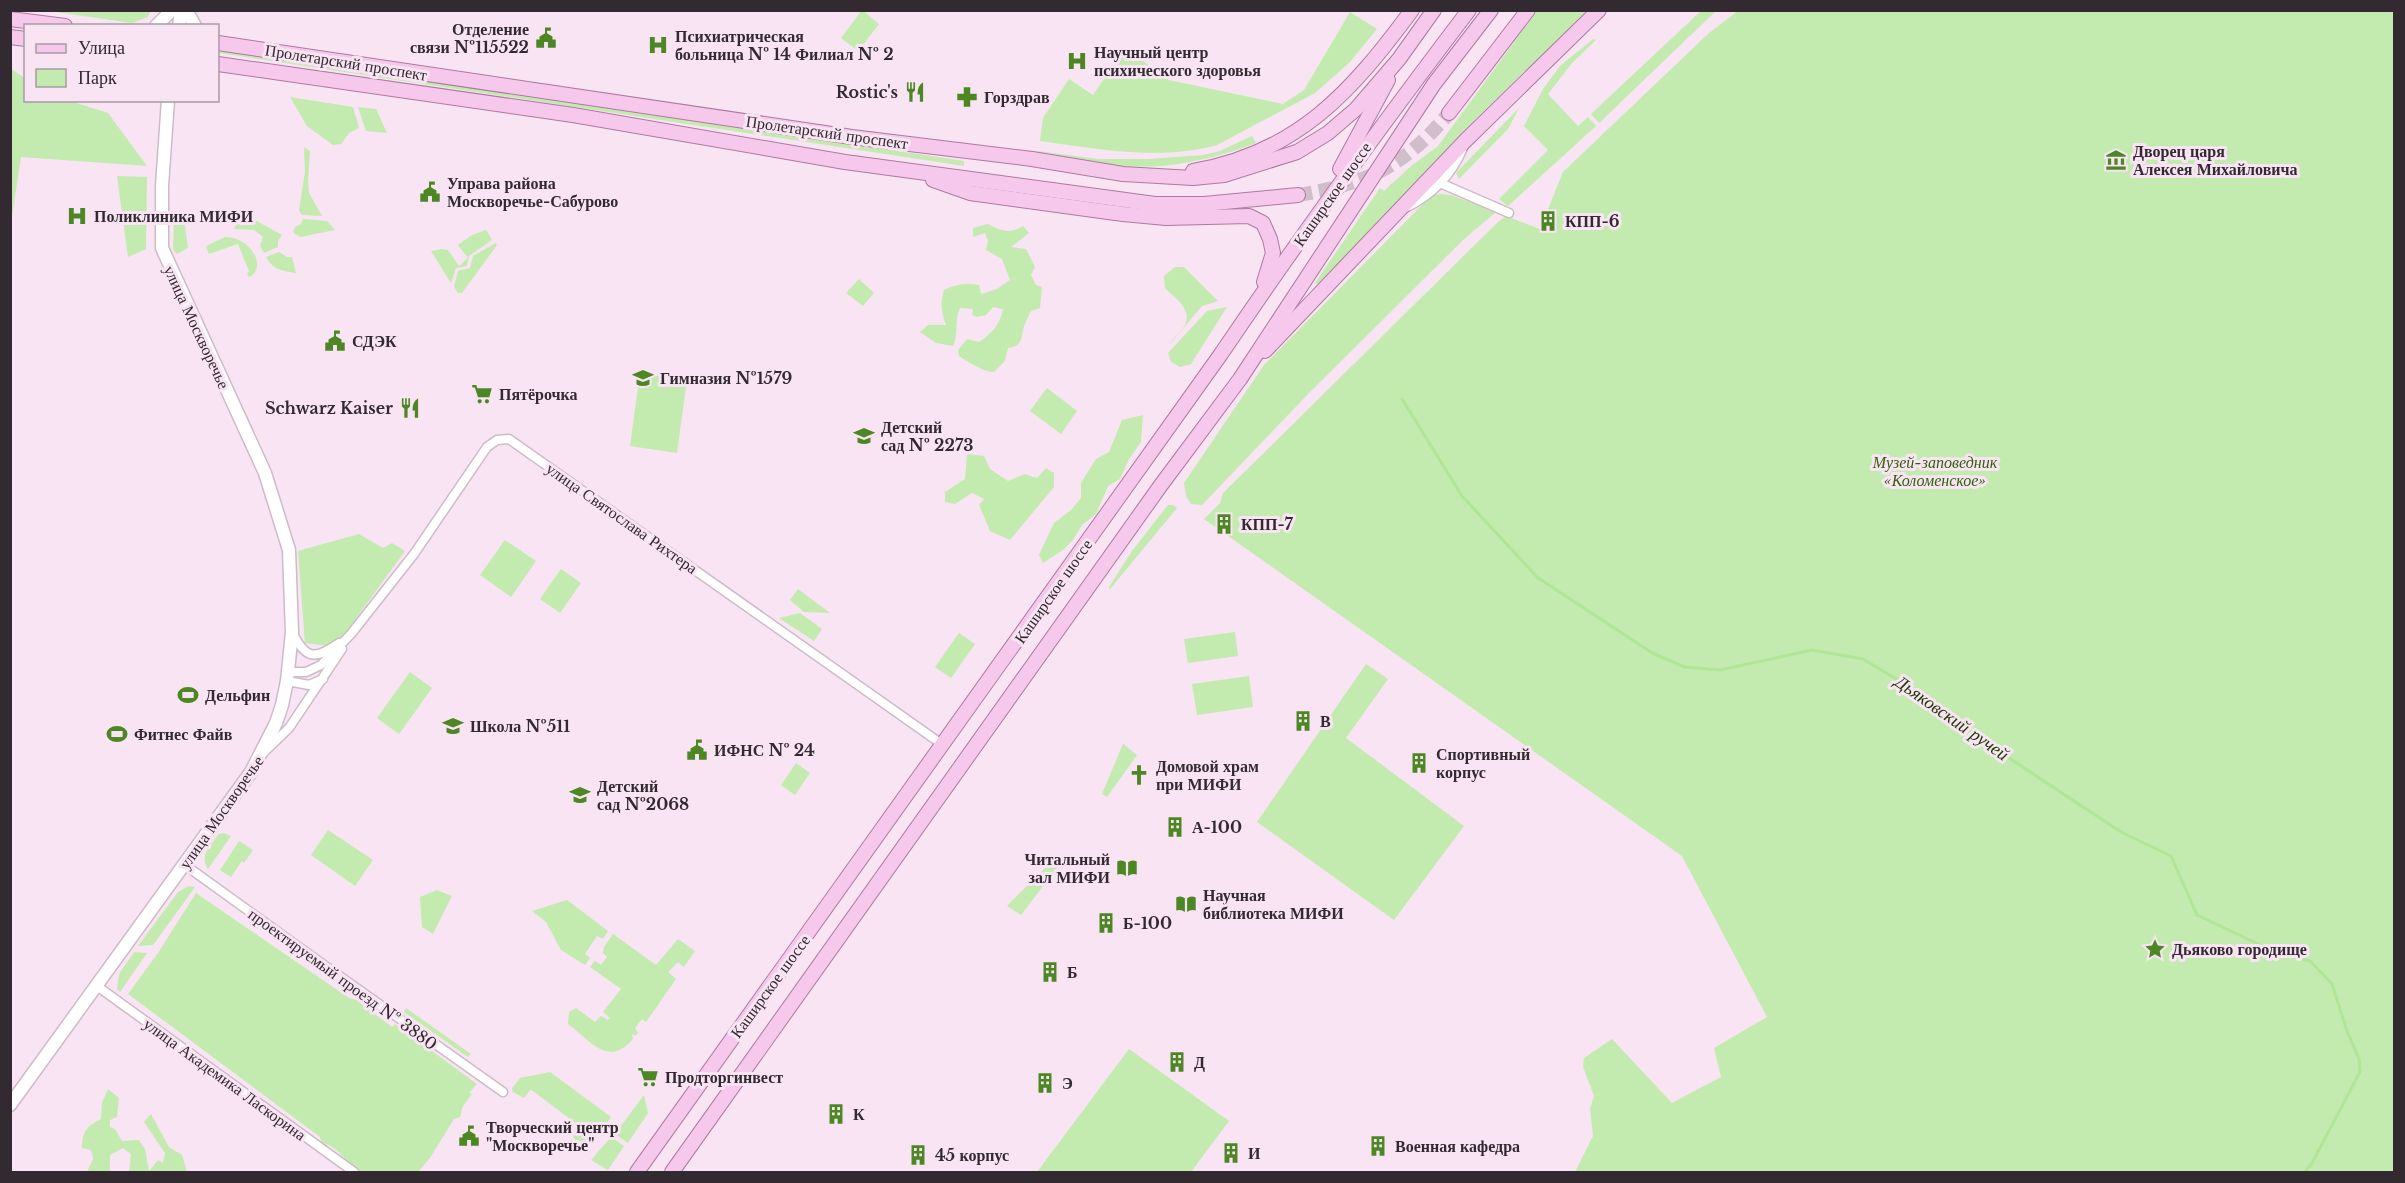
<svg xmlns="http://www.w3.org/2000/svg" width="2405" height="1183" font-family="'Libre Baskerville',serif">
  <rect width="100%" height="100%" fill="#f8e4f2"/>
  <g fill="#c3ebaf">
    <polygon points="147,10 150,12 148,17 132,23 49,11"/>
    <polygon points="862,10 879,24 858,51 841,38"/>
    <polygon points="1702,10 1716,11 1599,123 1591,114"/>
    <polygon points="1537,11 1587,11 1465,129 1319,285 1315,283 1380,188 1384,191 1410,167 1438,146"/>
    <polygon points="1738,11 2394,11 2394,1172 1575,1172 1593,1136 1590,1109 1594,1096 1583,1067 1584,1058 1612,1039 1672,1103 1721,1077 1714,1048 1767,1017 1682,856 1204,519 1220,503 1223,493 1497,223 1506,216 1540,229 1563,172 1709,33"/>
    <path d="M1350,12L1377,29L1349,63L1315,93L1217,145C1159,161 1098,149 1040,141L1043,118L1069,79L1093,95L1125,48L1169,80L1283,104L1304,90Z"/>
    <polygon points="1593,39 1596,40 1572,63 1548,94 1578,126 1588,117 1596,126 1508,206 1499,199 1548,150 1524,126 1543,89 1560,66"/>
    <polygon points="220,49 964,161 964,166 219,53"/>
    <polygon points="11,69 25,78 26,100 70,101 108,113 147,166 21,157 11,222"/>
    <polygon points="290,97 353,107 359,128 349,133 341,144 333,145 307,126"/>
    <polygon points="358,107 376,109 387,133 366,131"/>
    <polygon points="1519,108 1508,129 1459,179 1456,173"/>
    <path d="M1252,136L1256,143C1225,155 1194,163 1161,166C1122,169 1080,160 1041,155L1037,151L1098,159H1149L1203,155L1220,151Z"/>
    <polygon points="304,147 310,151 308,181 309,193 322,216 302,215 299,211 305,171"/>
    <polygon points="117,176 147,177 146,249 128,257"/>
    <polygon points="1440,194 1451,195 1496,212 1463,240 1308,394 1202,505 1191,504 1186,496 1184,483 1264,365 1431,196"/>
    <polygon points="174,211 183,211 188,248 177,254 173,250"/>
    <polygon points="242,213 282,235 278,241 278,247 264,253 260,246 263,237 254,230 234,229"/>
    <polygon points="303,219 327,221 335,230 300,237 293,232 295,227 301,224"/>
    <path d="M988,224C1001,231 1010,234 1023,226L1029,233L1011,247L1026,249L1035,267L1031,275L1036,285L1042,287L1040,308L1031,311C1029,315 1026,321 1024,326C1021,338 1023,346 1008,348L1005,361L994,372C984,372 968,362 959,356L958,350L967,339L979,342C992,333 1000,325 1003,309L993,307L986,315L977,317L972,315L973,309L960,308C954,320 959,333 953,346L936,343L920,332L928,325H946C941,312 940,303 944,290C957,284 965,283 979,285L981,294L997,289L1010,280L1002,259L986,250L988,241L985,233L973,237V228Z"/>
    <polygon points="486,230 492,240 469,256 467,266 456,268 451,283 431,251 442,249 448,250 459,266 468,258 458,245 472,235"/>
    <path d="M225,237C249,236 269,267 249,277L247,274L249,271L238,244L209,254L206,246Z"/>
    <polygon points="496,243 497,245 462,293 458,293 454,287 458,271 470,268 473,256"/>
    <path d="M279,252L287,257H292L296,273C283,271 273,270 266,257Z"/>
    <path d="M1175,267H1184L1218,301L1202,306L1170,344C1173,338 1181,332 1185,325C1193,309 1174,297 1165,288L1164,276Z"/>
    <polygon points="859,279 874,293 863,306 846,293"/>
    <polygon points="1227,307 1191,364 1180,367 1171,362 1168,353 1207,311"/>
    <polygon points="640,373 687,380 677,453 630,446"/>
    <polygon points="1047,388 1077,411 1061,434 1030,411"/>
    <polygon points="1143,415 1141,442 1129,459 1120,479 1108,486 1096,514 1082,525 1073,540 1063,550 1043,563 1039,555 1054,523 1071,510 1081,498 1081,483 1096,459 1109,452 1122,420"/>
    <polygon points="967,454 984,456 990,469 1008,481 1025,474 1037,478 1046,468 1054,473 1054,487 1010,540 990,531 979,505 984,499 972,493 955,504 945,502 945,492 965,479"/>
    <polygon points="1168,505 1173,505 1177,508 1110,589 1109,587 1132,551"/>
    <polygon points="359,534 383,548 392,543 405,551 335,647 305,643 298,551"/>
    <polygon points="505,540 536,561 511,597 480,575"/>
    <polygon points="561,569 581,583 560,613 540,599"/>
    <polygon points="798,589 830,613 804,612 790,600"/>
    <polygon points="800,613 822,629 814,641 779,618"/>
    <polygon points="1235,632 1238,656 1188,663 1184,639"/>
    <polygon points="959,633 975,644 951,678 935,667"/>
    <polygon points="1366,664 1388,679 1346,738 1464,826 1394,920 1257,822"/>
    <polygon points="410,672 432,688 399,734 377,718"/>
    <polygon points="1249,676 1253,707 1197,715 1192,684"/>
    <polygon points="1123,744 1137,755 1107,797 1102,794"/>
    <polygon points="796,763 810,773 795,795 781,785"/>
    <polygon points="328,830 373,860 355,886 311,855"/>
    <path d="M224,833L231,836L208,869C199,855 211,845 219,834Z"/>
    <polygon points="239,841 253,850 244,863 242,861 231,877 220,870"/>
    <polygon points="1058,855 1063,860 1021,915 1007,906"/>
    <polygon points="189,886 195,887 153,945 138,946 178,892"/>
    <polygon points="437,890 452,896 433,934 422,927 420,897"/>
    <path d="M196,893L349,998L356,1000L392,1027L395,1024L477,1084L469,1093L472,1094L463,1106L460,1117L454,1119L430,1158L418,1172C405,1173 369,1176 360,1171C345,1163 339,1146 322,1143L320,1137L128,994L158,953Z"/>
    <polygon points="567,900 608,931 603,939 597,936 585,954 590,958 585,965 561,950 546,922 532,911"/>
    <path d="M613,934L656,965L678,939L695,951L684,967L678,962L668,972L676,979L646,1022L642,1019L635,1028L638,1033L635,1036L632,1034L633,1039C608,1068 591,1041 568,1024L569,1012L576,1008L595,1022L601,1016L608,1020L610,1018L603,1012L621,989L590,967L595,961L601,965L607,957L603,953L604,947Z"/>
    <polygon points="134,952 147,953 120,992 117,989 119,974"/>
    <polygon points="406,1008 471,1054 468,1057 404,1012"/>
    <polygon points="1129,1049 1229,1121 1191,1172 1037,1172"/>
    <polygon points="550,1072 611,1117 606,1125 600,1125 584,1146 575,1140 572,1134 578,1125 533,1091 530,1090 524,1098 513,1092 512,1088 520,1078"/>
    <path d="M108,1089L119,1098L117,1117L110,1120V1127L115,1129L122,1141L139,1140L145,1149L149,1171L158,1160L163,1163L165,1153L144,1122L151,1114L169,1147L182,1155L187,1172H129L131,1154L123,1148L110,1155V1172H87L93,1159L91,1150L82,1148C82,1132 87,1126 101,1119L102,1103Z"/>
    <polygon points="644,1095 648,1113 628,1143 615,1134"/>
    <polygon points="611,1137 624,1146 608,1170 591,1160"/>
  </g>
  <g fill="none" stroke-linecap="round" stroke-linejoin="round">
    <polyline stroke="#b0e695" stroke-width="3" points="1402,399 1462,496 1538,578 1654,654 1685,667 1720,670 1812,650 1863,659 1908,686 2003,754 2121,832 2171,856 2197,915 2277,953 2310,961 2332,984 2347,1031 2359,1059 2360,1072 2312,1163 2305,1172"/>
    <path stroke="#d0bfcb" stroke-width="14" stroke-dasharray="14 7" stroke-linecap="butt" d="M1298,195C1366,184 1404,167 1449,113"/>
    <g stroke="#cebbc8" stroke-width="11">
      <g id="minor">
        <polyline points="1440,183 1509,213"/>
        <path d="M1405,208C1431,196 1452,175 1463,148"/>
        <path d="M292,632C306,660 315,660 339,643"/>
        <polyline points="288,672 306,672 321,665 351,634 414,554 487,447 497,440 509,439 943,745"/>
        <polyline points="287,681 309,685 323,679"/>
        <polyline points="263,753 289,728 342,649"/>
        <polyline points="185,865 307,953 503,1092"/>
        <polyline points="97,986 354,1172"/>
      </g>
    </g>
    <g stroke="#cebbc8" stroke-width="15">
      <g id="secondary">
        <polyline points="186,10 195,26"/>
        <polyline points="156,26 172,10"/>
        <polyline points="179,26 181,10"/>
        <polyline points="10,1105 251,772 276,723 282,705 287,681 292,632 289,550 265,473 162,248 162,186 168,100"/>
      </g>
    </g>
    <g stroke="#ae79a0" stroke-width="16">
      <g id="primary">
        <polyline points="10,19 65,26"/>
        <polyline points="10,37 26,39"/>
        <polyline points="218,43 852,137 1032,159 1123,174 1193,178 1224,175 1297,152 1328,133 1356,109 1399,59 1434,10"/>
        <polyline points="218,64 573,115 845,162 1155,204 1204,204 1298,195"/>
        <polyline points="1449,113 1528,10"/>
        <polyline points="1340,169 1388,80"/>
        <path d="M1193,171C1298,153 1352,91 1412,10"/>
        <polyline points="933,180 970,193 1123,214 1166,218 1249,216 1263,223 1270,239 1273,253 1264,282"/>
        <polyline points="1265,351 1466,140 1599,10"/>
        <path d="M637,1172L1221,354C1300,237 1383,123 1469,10"/>
        <polyline points="672,1172 1161,485 1240,379 1434,84 1491,10"/>
      </g>
    </g>
    <use href="#minor" stroke="#fff" stroke-width="8"/>
    <use href="#secondary" stroke="#fff" stroke-width="12"/>
    <use href="#primary" stroke="#f6c8eb" stroke-width="14"/>
  </g>
  <defs>
    <g id="civic-bare" transform="scale(1.62)"><path d="M-.6-6.5H3V-4.5H.6V-3L4-1V1h2V6H-6V1h2V-1L-.6-3ZM-1.2 2.5V6h2.4V2.5Z" fill="#4c8724" stroke="#f8e4f2" stroke-width="2.5" paint-order="stroke"/></g>
    <g id="hospital-bare" transform="scale(1.62)"><path d="M-5-5h3v3.5h4V-5h3V5h-3V1.5h-4V5h-3Z" fill="#4c8724" stroke="#f8e4f2" stroke-width="2.5" paint-order="stroke"/></g>
    <g id="restaurant-bare" transform="scale(1.62)"><path d="M-5-6h1v4h1v-4h1v4h1v-4h1v5L-1.5 .5V6h-2V.5L-5-1ZM5-6V6H3V1.5H1.5Q1.5-4 5-6Z" fill="#4c8724" stroke="#f8e4f2" stroke-width="2.5" paint-order="stroke"/></g>
    <g id="pharmacy-bare" transform="scale(1.62)"><path d="M-2-6h4v4h4v4h-4v4h-4v-4h-4v-4h4Z" fill="#4c8724" stroke="#f8e4f2" stroke-width="2.5" paint-order="stroke"/></g>
    <g id="museum-bare" transform="scale(1.62)"><path d="M0-6L6-3V-2H-6V-3ZM-5-1h2V3h-2ZM-1-1h2V3h-2ZM3-1h2V3H3ZM-6 4H6V6H-6Z" fill="#4c8724" stroke="#f8e4f2" stroke-width="2.5" paint-order="stroke"/></g>
    <g id="building-bare" transform="scale(1.62)"><path d="M-4-6H4V6H1V3H-1V6H-4ZM-2.5-4.3h1.7v1.8h-1.7ZM.8-4.3h1.7v1.8H.8ZM-2.5-1h1.7V.8h-1.7ZM.8-1h1.7V.8H.8Z" fill="#4c8724" stroke="#f8e4f2" stroke-width="2.5" paint-order="stroke"/></g>
    <g id="school-bare" transform="scale(1.62)"><path d="M0-5L7-2L0 1L-7-2ZM-4 1L0 2.5L4 1V4Q0 6-4 4Z" fill="#4c8724" stroke="#f8e4f2" stroke-width="2.5" paint-order="stroke"/></g>
    <g id="supermarket-bare" transform="scale(1.62)"><path d="M-6-5.5h2.5l.6 2H6L4.5 2H-2.5L-4.4-4H-6ZM-1.5 3.2a1.3 1.3 0 1 0 .1 0ZM3 3.2a1.3 1.3 0 1 0 .1 0Z" fill="#4c8724" stroke="#f8e4f2" stroke-width="2.5" paint-order="stroke"/></g>
    <g id="stadium-bare" transform="scale(1.62)"><path d="M0-5a6.5 5 0 1 0 0 10a6.5 5 0 1 0 0-10ZM-3.5-1.8h7v3.6h-7Z" fill="#4c8724" stroke="#f8e4f2" stroke-width="2.5" paint-order="stroke"/></g>
    <g id="church-bare" transform="scale(1.62)"><path d="M-1.2-6h2.4v3.5h3.3v2.4h-3.3V6h-2.4V-.1h-3.3v-2.4h3.3Z" fill="#4c8724" stroke="#f8e4f2" stroke-width="2.5" paint-order="stroke"/></g>
    <g id="library-bare" transform="scale(1.62)"><path d="M-6-4Q-3-5.5-.7-3.5V5Q-3 3-6 4ZM6-4Q3-5.5 .7-3.5V5Q3 3 6 4Z" fill="#4c8724" stroke="#f8e4f2" stroke-width="2.5" paint-order="stroke"/></g>
    <g id="sight-bare" transform="scale(1.62)"><path d="M0-6L1.8-2.2L6-1.7L2.9 1.2L3.7 5.4L0 3.3L-3.7 5.4L-2.9 1.2L-6-1.7L-1.8-2.2Z" fill="#4c8724" stroke="#f8e4f2" stroke-width="2.5" paint-order="stroke"/></g>
  </defs>
  <g fill-rule="evenodd">
    <use href="#civic-bare" x="546" y="38"/>
    <use href="#hospital-bare" x="658" y="45"/>
    <use href="#hospital-bare" x="1077" y="61"/>
    <use href="#restaurant-bare" x="915" y="92"/>
    <use href="#pharmacy-bare" x="967" y="97"/>
    <use href="#museum-bare" x="2116" y="160"/>
    <use href="#civic-bare" x="430" y="192"/>
    <use href="#hospital-bare" x="77" y="216"/>
    <use href="#building-bare" x="1548" y="221"/>
    <use href="#civic-bare" x="335" y="341"/>
    <use href="#school-bare" x="643" y="378"/>
    <use href="#supermarket-bare" x="482" y="394"/>
    <use href="#restaurant-bare" x="410" y="408"/>
    <use href="#school-bare" x="864" y="436"/>
    <use href="#building-bare" x="1224" y="524"/>
    <use href="#stadium-bare" x="188" y="695"/>
    <use href="#building-bare" x="1303" y="721"/>
    <use href="#school-bare" x="453" y="726"/>
    <use href="#stadium-bare" x="117" y="734"/>
    <use href="#civic-bare" x="697" y="750"/>
    <use href="#building-bare" x="1419" y="763"/>
    <use href="#church-bare" x="1139" y="775"/>
    <use href="#school-bare" x="580" y="795"/>
    <use href="#building-bare" x="1175" y="827"/>
    <use href="#library-bare" x="1127" y="868"/>
    <use href="#library-bare" x="1186" y="904"/>
    <use href="#building-bare" x="1106" y="923"/>
    <use href="#sight-bare" x="2155" y="949"/>
    <use href="#building-bare" x="1050" y="972"/>
    <use href="#building-bare" x="1177" y="1062"/>
    <use href="#supermarket-bare" x="648" y="1077"/>
    <use href="#building-bare" x="1045" y="1083"/>
    <use href="#building-bare" x="836" y="1114"/>
    <use href="#civic-bare" x="469" y="1136"/>
    <use href="#building-bare" x="1378" y="1146"/>
    <use href="#building-bare" x="1231" y="1153"/>
    <use href="#building-bare" x="918" y="1155"/>
  </g>
  <g text-anchor="middle" stroke-width="6" stroke-linejoin="round" paint-order="stroke">
    <g font-size="16" font-weight="bold" fill="#322a30" stroke="#f8e4f2" text-anchor="start">
      <text x="529" y="35" text-anchor="end">Отделение<tspan x="529" dy="18">связи №115522</tspan></text>
      <text x="675" y="42">Психиатрическая<tspan x="675" dy="18">больница № 14 Филиал № 2</tspan></text>
      <text x="1094" y="58">Научный центр<tspan x="1094" dy="18">психического здоровья</tspan></text>
      <text x="898" y="98" text-anchor="end">Rostic's</text>
      <text x="984" y="103">Горздрав</text>
      <text x="2133" y="157">Дворец царя<tspan x="2133" dy="18">Алексея Михайловича</tspan></text>
      <text x="447" y="189">Управа района<tspan x="447" dy="18">Москворечье-Сабурово</tspan></text>
      <text x="94" y="222">Поликлиника МИФИ</text>
      <text x="1565" y="227">КПП-6</text>
      <text x="352" y="347">СДЭК</text>
      <text x="660" y="384">Гимназия №1579</text>
      <text x="499" y="400">Пятёрочка</text>
      <text x="393" y="414" text-anchor="end">Schwarz Kaiser</text>
      <text x="881" y="433">Детский<tspan x="881" dy="18">сад № 2273</tspan></text>
      <text x="1241" y="530">КПП-7</text>
      <text x="205" y="701">Дельфин</text>
      <text x="1320" y="727">В</text>
      <text x="470" y="732">Школа №511</text>
      <text x="134" y="740">Фитнес Файв</text>
      <text x="714" y="756">ИФНС № 24</text>
      <text x="1436" y="760">Спортивный<tspan x="1436" dy="18">корпус</tspan></text>
      <text x="1156" y="772">Домовой храм<tspan x="1156" dy="18">при МИФИ</tspan></text>
      <text x="597" y="792">Детский<tspan x="597" dy="18">сад №2068</tspan></text>
      <text x="1192" y="833">А-100</text>
      <text x="1110" y="865" text-anchor="end">Читальный<tspan x="1110" dy="18">зал МИФИ</tspan></text>
      <text x="1203" y="901">Научная<tspan x="1203" dy="18">библиотека МИФИ</tspan></text>
      <text x="1123" y="929">Б-100</text>
      <text x="2172" y="955">Дьяково городище</text>
      <text x="1067" y="978">Б</text>
      <text x="1194" y="1068">Д</text>
      <text x="665" y="1083">Продторгинвест</text>
      <text x="1062" y="1089">Э</text>
      <text x="853" y="1120">К</text>
      <text x="486" y="1133">Творческий центр<tspan x="486" dy="18">"Москворечье"</tspan></text>
      <text x="1395" y="1152">Военная кафедра</text>
      <text x="1248" y="1159">И</text>
      <text x="935" y="1161">45 корпус</text>
    </g>
    <g font-size="16" fill="#322a30" stroke="#f8e4f2">
      <text transform="translate(346 62) rotate(9)" y="6">Пролетарский проспект</text>
      <text transform="translate(827 132) rotate(8)" y="6">Пролетарский проспект</text>
      <text transform="translate(1332 194) rotate(-55)" y="6">Каширское шоссе</text>
      <text transform="translate(197 327) rotate(65)" y="6">улица Москворечье</text>
      <text transform="translate(622 518) rotate(35)" y="6">улица Святослава Рихтера</text>
      <text transform="translate(1053 591) rotate(-55)" y="6">Каширское шоссе</text>
      <text transform="translate(221 812) rotate(-55)" y="6">улица Москворечье</text>
      <text transform="translate(343 979) rotate(36)" y="6">проектируемый проезд № 3880</text>
      <text transform="translate(770 986) rotate(-54)" y="6">Каширское шоссе</text>
      <text transform="translate(225 1079) rotate(36)" y="6">улица Академика Ласкорина</text>
    </g>
    <g font-size="16" font-style="italic" fill="#305f0c" stroke="#f8e4f2">
      <text x="1935" y="468">Музей-заповедник<tspan x="1935" dy="18">«Коломенское»</tspan></text>
    </g>
    <g font-size="18" font-style="italic" fill="#1b3b02" stroke="#f8e4f2">
      <text transform="translate(1952 718) rotate(35)" y="6">Дьяковский ручей</text>
    </g>
  </g>
  <rect width="2405" height="1183" fill="none" stroke="#322a30" stroke-width="24"/>
  <rect x="24" y="24" width="195" height="78" fill="#f8e4f2" stroke="#a99aa4" stroke-width="1.5"/>
  <rect x="36" y="44" width="30" height="9" fill="#f6c8eb" stroke="#a99aa4" stroke-width="1.5"/>
  <text x="78" y="54" font-size="18" fill="#322a30">Улица</text>
  <rect x="36" y="69" width="30" height="18" fill="#c3ebaf" stroke="#a99aa4" stroke-width="1.5"/>
  <text x="78" y="84" font-size="18" fill="#322a30">Парк</text>
</svg>
